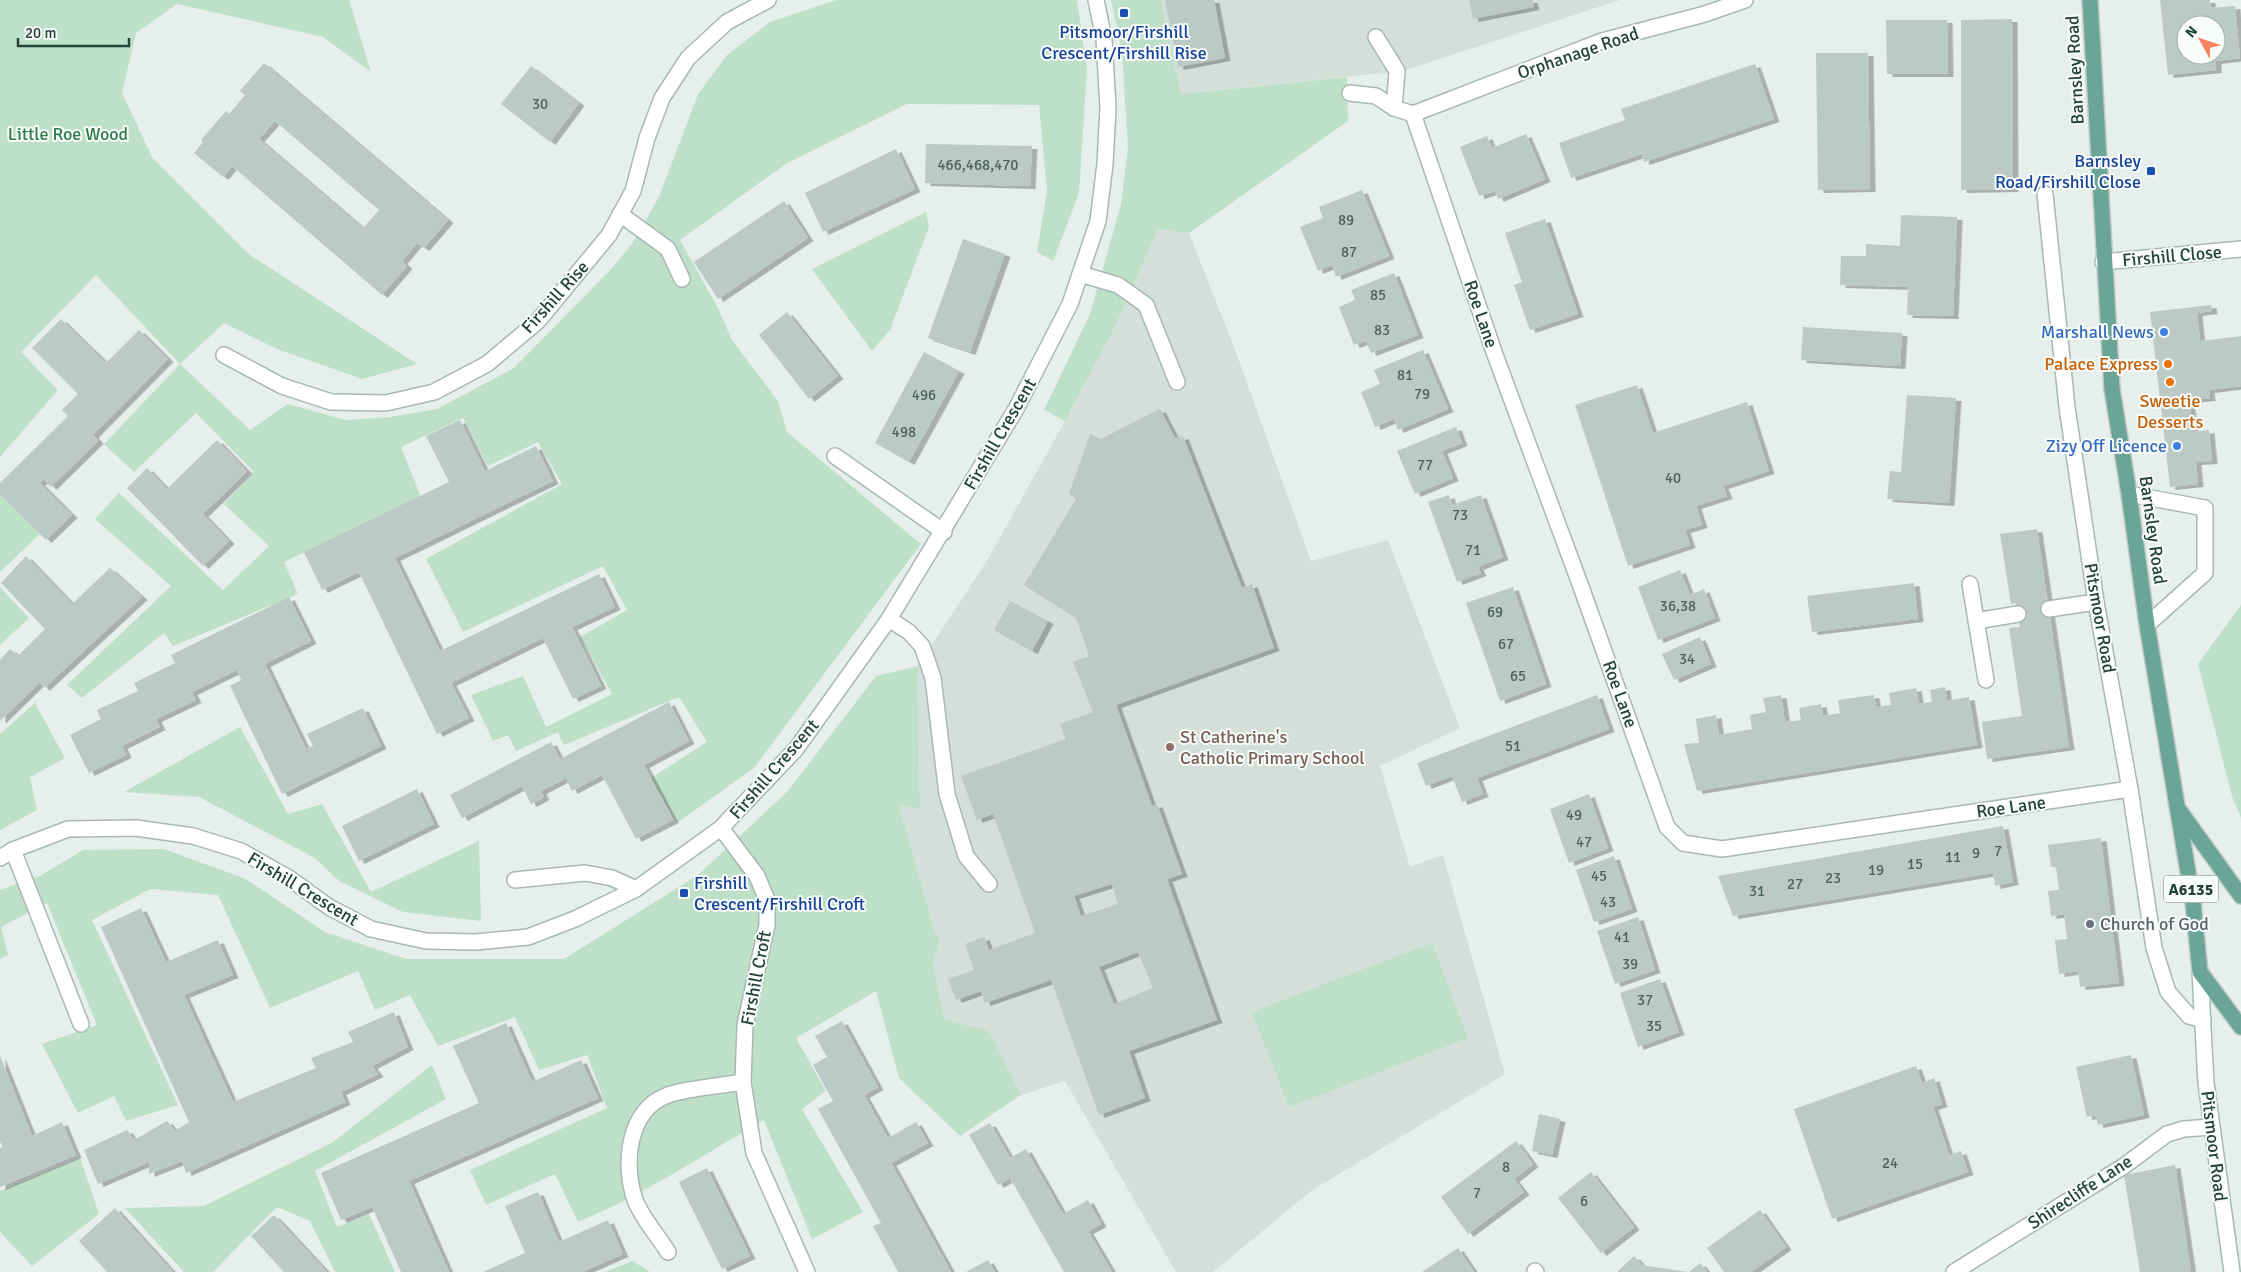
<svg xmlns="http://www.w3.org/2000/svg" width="2241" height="1272" font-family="Signika,sans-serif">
  <defs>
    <filter id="shadow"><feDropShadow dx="5.5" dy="3" stdDeviation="0" flood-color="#0004"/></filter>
  </defs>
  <rect width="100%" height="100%" fill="#e6efeb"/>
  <g fill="#d4dfda">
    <polygon points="1161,0 1620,0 1403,71 1181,94"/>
    <polygon points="1158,229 1189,233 1234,347 1311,561 1388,540 1460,728 1380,766 1410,867 1443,855 1505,1074 1311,1191 1213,1272 1176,1272 1065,1081 1021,1095 989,1032 945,1020 933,966 940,939 935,932 899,805 920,809 918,666 988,559 1065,421 1116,325"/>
  </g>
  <g fill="#bfe0c8">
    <polygon points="0,0 349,0 371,72 323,37 177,4 136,33 122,93 152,157 250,255 417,364 362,379 277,349 224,323 180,364 250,430 288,404 346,420 390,417 437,409 514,368 614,266 632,244 659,197 698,94 727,55 770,22 836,0 1077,0 1087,69 1079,193 1053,261 1037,252 1047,191 1039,105 907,104 787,163 680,240 717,306 732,340 778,401 787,432 921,544 754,768 677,823 651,778 707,742 679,697 564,745 558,732 516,751 508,735 493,741 471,695 523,676 546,727 612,694 580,637 627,610 603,566 463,632 426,559 562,484 538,442 488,466 463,418 401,447 421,497 284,562 298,594 173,646 164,633 82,698 67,685 171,586 95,519 119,493 223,590 269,546 224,504 254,472 196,413 134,472 104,444 180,364 96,275 21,352 58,390 0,457"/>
    <polygon points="1111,0 1161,0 1181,94 1347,77 1348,121 1189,233 1158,229 1116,325 1065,421 1044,410 1090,314 1121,204 1128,148 1122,51"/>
    <polygon points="926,212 929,227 890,330 872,351 812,269"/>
    <polygon points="0,492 40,534 0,572"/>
    <polygon points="0,587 29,618 0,645"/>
    <polygon points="2241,605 2241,818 2232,796 2198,664"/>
    <path d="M918,666L920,809L899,805L935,932L940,939L933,966L945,1020L989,1031L1021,1095L960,1136L899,1078L876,991L796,1038L826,1091L802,1109L863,1212L812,1239L764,1120C703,1155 644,1195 578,1222L555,1174L486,1205L470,1170L607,1108L587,1055L539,1070L515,1017L438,1046L410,995L375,1010L358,971L270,1008L218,895L150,889L92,920L178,1105L126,1121L114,1096L78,1113L42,1044L97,1025L47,903L1,927L8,955L0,959V890L40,876L83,850L164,849L246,879L325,932L406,959H564L698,875L787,792L876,676Z"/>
    <polygon points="35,703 65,758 30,777 37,810 0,830 0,734"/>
    <polygon points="240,727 288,814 322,804 371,892 479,841 481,921 403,912 339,881 315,858 199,797 124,792"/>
    <polygon points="1432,943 1468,1038 1289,1107 1252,1012"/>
    <polygon points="432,1065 446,1099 315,1171 337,1227 369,1214 395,1272 335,1272 310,1221 277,1207 213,1272 184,1272 125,1208 204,1206 333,1142"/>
    <polygon points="80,1158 99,1214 32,1266 0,1232 0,1191"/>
    <polygon points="633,1261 650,1272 605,1272"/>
  </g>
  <g fill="#bbcac4" fill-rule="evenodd" filter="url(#shadow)">
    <polygon points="1165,0 1214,0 1225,58 1178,67"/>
    <polygon points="1469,0 1532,0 1534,7 1473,19"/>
    <path d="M2160,0H2210L2211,8L2235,6L2240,58L2216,61V70L2168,75ZM2186,25H2216V55H2186Z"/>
    <polygon points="2012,19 2013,189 1961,190 1961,20"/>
    <polygon points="1886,20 1947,20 1948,74 1887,74"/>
    <polygon points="1816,53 1868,53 1870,189 1818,190"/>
    <path d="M264,63L448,220L424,248L417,243L402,261L407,266L382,295L232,166L223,177L194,153L203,142L201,140L226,111L229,114L245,95L240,91ZM275,121L379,210L363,228L259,139Z"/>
    <polygon points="1755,64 1774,119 1644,162 1642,154 1571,178 1559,143 1625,120 1621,109"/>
    <polygon points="531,66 579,103 550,142 501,104"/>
    <polygon points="1526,134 1545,179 1498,199 1495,191 1479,196 1460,147 1487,136 1492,148"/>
    <polygon points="926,144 1032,146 1030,186 925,183"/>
    <polygon points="896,149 915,189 823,232 805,193"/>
    <polygon points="1362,190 1389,256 1336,277 1332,265 1318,271 1300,227 1323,218 1319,207"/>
    <polygon points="784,201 808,238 718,299 694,262"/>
    <polygon points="1901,215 1957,217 1953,316 1907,315 1908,287 1840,285 1841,256 1866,256 1866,244 1900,246"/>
    <polygon points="1545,219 1578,314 1530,330 1514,285 1522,282 1505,233"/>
    <polygon points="963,239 1005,254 970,352 928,338"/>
    <polygon points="1394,273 1418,335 1371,353 1366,341 1354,345 1339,307 1355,300 1351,290"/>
    <polygon points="2211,305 2212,311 2197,313 2200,341 2241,336 2241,386 2209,390 2210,398 2189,400 2193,432 2209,430 2212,461 2196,462 2198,484 2170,487 2150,312"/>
    <polygon points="787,312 838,376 809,399 759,335"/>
    <polygon points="61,319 106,363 139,330 168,359 93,435 98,441 51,487 44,479 40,483 72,515 46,540 0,494 0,483 68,416 62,410 78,394 32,348"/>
    <polygon points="1803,327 1902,333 1900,366 1801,360"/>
    <polygon points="1423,350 1448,409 1398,430 1394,419 1375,427 1361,392 1380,384 1374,370"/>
    <polygon points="924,352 959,371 909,462 875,443"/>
    <polygon points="1637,385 1653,433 1747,402 1769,471 1723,486 1727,496 1696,506 1702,525 1685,530 1690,545 1628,566 1575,405"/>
    <polygon points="1907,395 1956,398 1949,503 1887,499 1890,471 1901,472"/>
    <path d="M1160,409L1175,438L1183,436L1242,588L1252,584L1274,648L1116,705L1152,806L1157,804L1182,874L1167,879L1217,1020L1129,1051L1145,1098L1099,1115L1051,980L985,1003L981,991L956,1000L948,979L974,970L965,944L984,937L989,950L1035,933L993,814L977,820L961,776L1066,739L1060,724L1093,712L1073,662L1089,656L1076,618L1024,585L1076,499L1069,494L1090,434L1101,439ZM1112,884L1118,904L1081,916L1074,896ZM1138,952L1153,988L1114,1004L1099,967Z"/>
    <polygon points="460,420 485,471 536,446 553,481 395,558 440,651 599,574 615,607 572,627 601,686 573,699 543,638 451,683 469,718 437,734 359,572 322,590 304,552 449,482 426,436"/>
    <polygon points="1456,427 1462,443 1442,451 1453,478 1415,494 1397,451"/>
    <polygon points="217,440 247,471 203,514 229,541 203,566 127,488 147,468 167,489"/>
    <polygon points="1449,495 1452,505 1481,495 1503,557 1478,567 1481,573 1457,582 1428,502"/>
    <polygon points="2037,529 2069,747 1987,759 1982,722 2022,716 2009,628 2020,627 2016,603 2011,604 2000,534"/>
    <polygon points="26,556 72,604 110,568 142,597 44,688 40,682 0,721 0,660 10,649 18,656 45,629 1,583"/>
    <polygon points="1680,570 1690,595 1704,589 1715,618 1658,640 1638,587"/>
    <polygon points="1914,583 1918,619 1812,632 1807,596"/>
    <polygon points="1513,587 1546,684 1500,701 1466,603"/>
    <polygon points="289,597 311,641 265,664 306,749 313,746 307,734 363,708 381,746 282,794 230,686 241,680 237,670 192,692 196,700 156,719 160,727 122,746 126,755 89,773 70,735 101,719 97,710 138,691 134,683 175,663 171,655"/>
    <polygon points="1010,601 1048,621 1032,651 994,630"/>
    <polygon points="1700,637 1711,664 1674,680 1662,654"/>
    <polygon points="1945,687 1947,701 1969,697 1977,745 1697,791 1684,744 1699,743 1696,719 1716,715 1719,735 1752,729 1750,715 1766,712 1763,698 1781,695 1785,722 1801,720 1799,708 1821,704 1823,716 1840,713 1838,700 1874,695 1876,707 1891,705 1889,693 1916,688 1919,704 1932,702 1930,690"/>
    <polygon points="1597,695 1609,729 1477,778 1483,794 1462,802 1452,776 1426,786 1417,763"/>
    <polygon points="669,702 689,741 644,765 673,820 636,839 602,775 572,791 566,778 541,791 544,797 531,804 522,786 462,818 450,795 551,742 560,759"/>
    <polygon points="417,789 434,824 359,861 342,826"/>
    <polygon points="1589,794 1608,848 1569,863 1550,809"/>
    <polygon points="2003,826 2013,882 1995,886 1993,873 1733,916 1718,876"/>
    <polygon points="2101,838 2119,983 2080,987 2078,971 2059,974 2055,940 2067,939 2064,914 2051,916 2048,891 2059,890 2056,867 2051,867 2048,845"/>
    <polygon points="1614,856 1632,909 1594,922 1576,870"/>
    <polygon points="141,908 166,962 218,940 233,975 184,995 233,1102 316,1068 311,1058 353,1042 348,1032 394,1012 408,1047 372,1066 378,1074 341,1092 345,1102 186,1173 182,1161 149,1174 149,1162 98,1184 84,1150 127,1130 134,1140 167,1121 175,1131 189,1122 101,927"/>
    <polygon points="1638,917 1655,970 1615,984 1597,931"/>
    <polygon points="1660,979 1679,1032 1638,1047 1620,993"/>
    <polygon points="842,1021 878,1087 864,1095 888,1138 916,1122 928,1143 891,1163 951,1272 898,1272 873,1226 881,1223 818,1109 833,1101 813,1065 827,1057 815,1036"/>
    <polygon points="506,1023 532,1082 581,1060 598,1098 409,1181 449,1272 401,1272 372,1207 341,1220 321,1173 479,1103 453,1046"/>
    <polygon points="2131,1055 2144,1115 2098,1125 2095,1115 2087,1117 2076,1067"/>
    <polygon points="0,1056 32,1136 62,1122 76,1155 0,1187 0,1148 3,1147 0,1142"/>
    <polygon points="1916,1066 1922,1083 1934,1078 1942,1104 1933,1107 1949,1155 1961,1151 1968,1172 1832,1219 1794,1109"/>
    <polygon points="1539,1114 1560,1119 1552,1155 1532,1151"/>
    <polygon points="990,1123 1010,1158 1026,1149 1063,1214 1088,1200 1101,1224 1088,1231 1112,1272 1064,1272 1010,1178 998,1185 969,1135"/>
    <polygon points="1516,1141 1533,1164 1514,1179 1524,1192 1468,1234 1441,1197"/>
    <polygon points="2175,1165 2191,1272 2140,1272 2124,1175"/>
    <polygon points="707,1168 750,1256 722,1269 679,1182"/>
    <polygon points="1591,1172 1634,1227 1601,1253 1558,1198"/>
    <polygon points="538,1192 559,1242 608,1220 623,1254 582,1272 483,1272 525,1253 505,1206"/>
    <polygon points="115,1208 173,1272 107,1272 79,1241"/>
    <polygon points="1760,1210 1786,1247 1751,1272 1724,1272 1707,1248"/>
    <polygon points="274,1215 327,1272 284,1272 251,1236"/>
    <polygon points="1458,1248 1474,1272 1422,1272"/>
    <polygon points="1634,1256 1642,1265 1688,1272 1617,1272"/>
    <polygon points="988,1260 995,1272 966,1272"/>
    <polygon points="1700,1263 1707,1272 1689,1272"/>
  </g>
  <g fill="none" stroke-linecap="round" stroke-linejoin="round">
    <g stroke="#a8b8b2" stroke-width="18">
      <g id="service">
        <polyline points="1376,37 1397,71 1394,108"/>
        <polyline points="1350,93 1376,96 1394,108 1413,114"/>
        <polyline points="620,214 668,249 682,279"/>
        <polyline points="1080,274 1118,285 1146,305 1177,382"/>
        <polyline points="835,456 944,532"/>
        <polyline points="2129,494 2205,508 2205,573 2147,625"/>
        <polyline points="1970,584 1986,680"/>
        <polyline points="2049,609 2096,602"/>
        <polyline points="889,619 909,632 922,646 933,678 947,794 966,856 989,884"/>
        <polyline points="1976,621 2018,614"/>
        <polyline points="13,850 81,1024"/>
        <polyline points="515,880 585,873 612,878 636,889"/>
      </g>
    </g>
    <g stroke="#a8b8b2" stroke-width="18">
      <g id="minor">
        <polyline points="1745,0 1705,14 1602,41 1413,114 1494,352 1580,584 1667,827 1683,843 1722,849 2130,789"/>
        <polyline points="2045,194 2067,407 2096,602 2130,789 2154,948 2168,992 2189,1016 2203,1020"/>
        <polyline points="2103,262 2241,249"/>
        <polyline points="224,355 282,386 331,402 386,403 434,392 487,364 538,321 609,235 633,191 647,138 662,98 688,58 727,22 768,0"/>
        <polyline points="721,828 757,876 767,900 767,925 745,1025 743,1082 754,1153 807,1272"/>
        <polyline points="0,858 13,850 68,829 136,828 193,836 241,851 289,878 329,907 371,929 426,941 476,942 528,937 575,919 636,889 721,828 796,749 889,619 1016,409 1070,304 1098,221 1105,164 1108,108 1104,39 1096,0"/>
        <path d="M668,1252C658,1236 642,1218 635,1200C623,1165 627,1110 668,1095C688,1088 721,1086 743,1082"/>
        <polyline points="1535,1271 1536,1272"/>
        <polyline points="1954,1272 2124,1166 2167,1134 2184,1129 2211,1127"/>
      </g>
    </g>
    <g stroke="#a4bbb3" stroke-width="18">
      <polyline id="secondary" points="2200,972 2206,1083 2232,1272"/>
    </g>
    <g stroke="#c2cac8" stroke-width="18">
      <g id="primary">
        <polyline points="2090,0 2112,389 2129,494 2147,625 2193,902 2200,972 2241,1027"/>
        <polyline points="2179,810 2241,896"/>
      </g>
    </g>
    <use href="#service" stroke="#fff" stroke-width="15"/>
    <use href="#minor" stroke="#fff" stroke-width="15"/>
    <use href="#secondary" stroke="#fff" stroke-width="15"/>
    <use href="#primary" stroke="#6aa596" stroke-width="15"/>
  </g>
  <g fill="#1a4fb4" stroke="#f7fbf9" stroke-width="2">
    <rect x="1119" y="8" width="10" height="10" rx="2.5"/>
    <rect x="2146" y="166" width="10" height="10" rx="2.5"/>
    <rect x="679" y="888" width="10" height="10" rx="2.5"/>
  </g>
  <g fill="#3f7fe0" stroke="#f7fbf9" stroke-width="2">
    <circle cx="2164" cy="332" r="5"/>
    <circle cx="2177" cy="446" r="5"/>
  </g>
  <g fill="#e8710a" stroke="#f7fbf9" stroke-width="2">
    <circle cx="2168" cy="364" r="5"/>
    <circle cx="2170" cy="382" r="5"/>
  </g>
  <circle fill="#8d6e63" stroke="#f7fbf9" stroke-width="2" cx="1170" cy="747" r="5"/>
  <circle fill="#6b7280" stroke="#f7fbf9" stroke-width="2" cx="2090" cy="924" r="5"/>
  <g text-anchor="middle" stroke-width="4" stroke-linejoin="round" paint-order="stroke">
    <g font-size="15" fill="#4a645c">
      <text x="540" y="109">30</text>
      <text x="978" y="170">466,468,470</text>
      <text x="1346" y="225">89</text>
      <text x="1349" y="257">87</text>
      <text x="1378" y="300">85</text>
      <text x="1382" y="335">83</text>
      <text x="1405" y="380">81</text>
      <text x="1422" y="399">79</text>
      <text x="924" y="400">496</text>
      <text x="904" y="437">498</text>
      <text x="1425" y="470">77</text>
      <text x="1673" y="483">40</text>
      <text x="1460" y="520">73</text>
      <text x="1473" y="555">71</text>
      <text x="1678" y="611">36,38</text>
      <text x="1495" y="617">69</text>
      <text x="1506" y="649">67</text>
      <text x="1687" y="664">34</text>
      <text x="1518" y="681">65</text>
      <text x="1513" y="751">51</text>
      <text x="1574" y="820">49</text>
      <text x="1584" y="847">47</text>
      <text x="1998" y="856">7</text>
      <text x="1976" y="858">9</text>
      <text x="1953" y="862">11</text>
      <text x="1915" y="869">15</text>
      <text x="1876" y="875">19</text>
      <text x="1599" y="881">45</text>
      <text x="1833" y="883">23</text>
      <text x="1795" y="889">27</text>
      <text x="1757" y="896">31</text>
      <text x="1608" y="907">43</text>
      <text x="1622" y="942">41</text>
      <text x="1630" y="969">39</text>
      <text x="1645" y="1005">37</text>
      <text x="1654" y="1031">35</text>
      <text x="1890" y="1168">24</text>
      <text x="1506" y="1172">8</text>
      <text x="1477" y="1198">7</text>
      <text x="1584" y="1206">6</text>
    </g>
    <rect fill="#f7fbf9" stroke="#637a73" stroke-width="1" x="2163.5" y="875.5" width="55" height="27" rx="4"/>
    <g font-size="16" font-weight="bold" fill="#24423a">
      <text x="2191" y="895">A6135</text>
    </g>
    <g font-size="18" fill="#164399" stroke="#f7fbf9">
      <text x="1124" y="38">Pitsmoor/Firshill<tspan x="1124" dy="21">Crescent/Firshill Rise</tspan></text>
      <text x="2141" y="167" text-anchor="end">Barnsley<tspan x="2141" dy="21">Road/Firshill Close</tspan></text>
      <text x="694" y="889" text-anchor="start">Firshill<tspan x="694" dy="21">Crescent/Firshill Croft</tspan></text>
    </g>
    <g font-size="18" fill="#24423a" stroke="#f7fbf9">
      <text transform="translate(1578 53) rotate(-19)" y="6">Orphanage Road</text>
      <text transform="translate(2075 70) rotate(-93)" y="6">Barnsley Road</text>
      <text transform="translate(2172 256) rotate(-5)" y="6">Firshill Close</text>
      <text transform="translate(555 297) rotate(-48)" y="6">Firshill Rise</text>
      <text transform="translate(1481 314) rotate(71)" y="6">Roe Lane</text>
      <text transform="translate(1000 434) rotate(-60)" y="6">Firshill Crescent</text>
      <text transform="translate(2153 530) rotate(82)" y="6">Barnsley Road</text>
      <text transform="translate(2100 618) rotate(80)" y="6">Pitsmoor Road</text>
      <text transform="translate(1620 694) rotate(70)" y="6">Roe Lane</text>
      <text transform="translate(774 769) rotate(-49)" y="6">Firshill Crescent</text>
      <text transform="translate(2011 807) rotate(-8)" y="6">Roe Lane</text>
      <text transform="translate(303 889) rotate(31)" y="6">Firshill Crescent</text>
      <text transform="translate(756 978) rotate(-79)" y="6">Firshill Croft</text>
      <text transform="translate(2214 1146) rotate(83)" y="6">Pitsmoor Road</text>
      <text transform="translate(2080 1192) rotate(-33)" y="6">Shirecliffe Lane</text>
    </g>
    <g font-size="18" fill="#2d7a4b" stroke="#f7fbf9">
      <text x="68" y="140">Little Roe Wood</text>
    </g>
    <g font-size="18" fill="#366cbe" stroke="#f7fbf9" text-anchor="end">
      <text x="2154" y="338">Marshall News</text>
      <text x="2167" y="452">Zizy Off Licence</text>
    </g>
    <g font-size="18" fill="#c56008" stroke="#f7fbf9" text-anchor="end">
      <text x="2158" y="370">Palace Express</text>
      <text x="2170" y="407" text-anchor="middle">Sweetie<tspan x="2170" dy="21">Desserts</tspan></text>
    </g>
    <g font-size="18" fill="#785e54" stroke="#f7fbf9" text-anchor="start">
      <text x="1180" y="743">St Catherine's<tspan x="1180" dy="21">Catholic Primary School</tspan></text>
    </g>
    <g font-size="18" fill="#5b616d" stroke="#f7fbf9" text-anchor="start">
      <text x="2100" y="930">Church of God</text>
    </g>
  </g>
  <g transform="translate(2201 40) rotate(310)"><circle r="24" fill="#f7fbf9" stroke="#a3b1ad"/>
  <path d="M0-4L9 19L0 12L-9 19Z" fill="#f4845f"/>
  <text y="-8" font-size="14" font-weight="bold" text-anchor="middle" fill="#24423a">N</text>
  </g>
  <path d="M18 38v8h111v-8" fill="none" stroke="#24423a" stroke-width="2.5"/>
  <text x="25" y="38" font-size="15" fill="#24423a" stroke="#f7fbf9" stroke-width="4" paint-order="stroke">20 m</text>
</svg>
